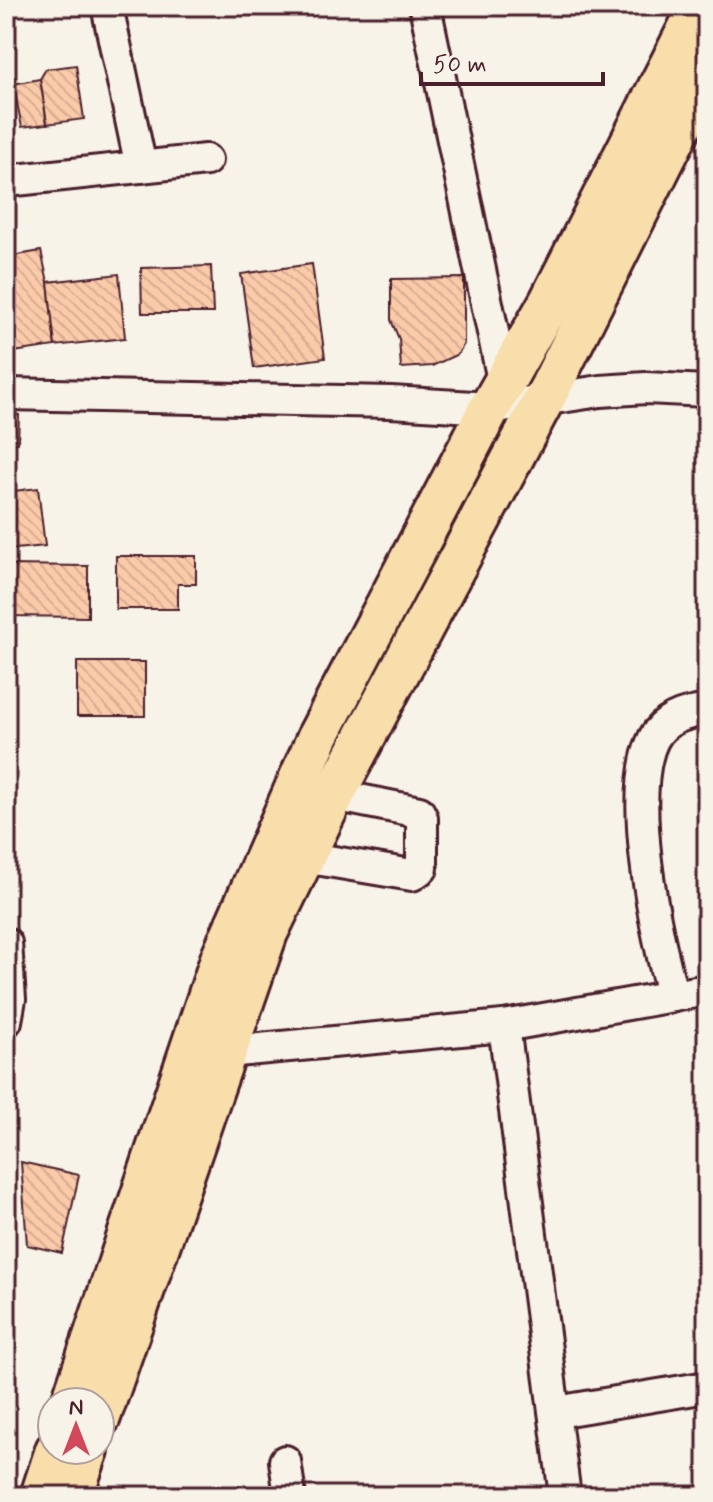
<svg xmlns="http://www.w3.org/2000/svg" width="713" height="1502" font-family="Mynerve,sans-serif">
  <defs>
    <pattern id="building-back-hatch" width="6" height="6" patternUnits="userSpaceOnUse" patternTransform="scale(2)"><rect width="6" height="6" fill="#facaa9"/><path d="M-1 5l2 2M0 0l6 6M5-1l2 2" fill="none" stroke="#d8ad92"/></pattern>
  </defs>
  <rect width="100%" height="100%" fill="#f7f3e8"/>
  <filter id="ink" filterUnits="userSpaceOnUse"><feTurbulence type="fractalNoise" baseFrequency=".0125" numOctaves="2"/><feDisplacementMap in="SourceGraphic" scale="16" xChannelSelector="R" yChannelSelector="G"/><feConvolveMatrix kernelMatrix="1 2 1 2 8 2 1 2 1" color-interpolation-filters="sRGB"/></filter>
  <g filter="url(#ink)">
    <g fill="url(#building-back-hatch)" stroke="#4a1f2b" stroke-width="2">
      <polygon points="76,65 84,119 47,124 40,79 46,69"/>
      <polygon points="40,79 47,124 22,127 13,84"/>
      <polygon points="41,251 48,282 55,346 6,353 6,257"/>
      <polygon points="312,264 325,358 254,368 241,274"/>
      <polygon points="211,266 213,313 142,313 141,268"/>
      <polygon points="119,274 125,338 55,346 48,282"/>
      <polygon points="464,278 464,344 458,354 432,366 401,368 399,339 391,320 391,279"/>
      <polygon points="6,414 19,415 18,443 6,442"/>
      <polygon points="38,488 45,546 6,550 6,492"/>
      <polygon points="116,556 196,556 196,584 178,584 178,609 116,609"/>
      <polygon points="6,565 88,566 88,617 6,616"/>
      <rect x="77" y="662" width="68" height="54"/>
      <polygon points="21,1162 79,1175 62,1253 27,1245"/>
    </g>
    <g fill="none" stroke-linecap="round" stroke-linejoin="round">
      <g stroke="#4a1f2b" stroke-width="36">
        <g id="minor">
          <polyline points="107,6 141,167"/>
          <polyline points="425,6 504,385"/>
          <polyline points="6,181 206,160"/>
          <polyline points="6,394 391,402 490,408 600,391 646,388 707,391"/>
          <polyline points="304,857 412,875 422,868 422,818 419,812 334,795"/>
          <polyline points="6,943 10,999 6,1021"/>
          <path d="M673,996C657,941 622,779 658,732C671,716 689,713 707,710"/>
          <polyline points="504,1026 565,1496"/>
          <polyline points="226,1052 504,1026 707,990"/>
          <polyline points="556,1412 707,1387"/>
          <polyline points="285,1461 290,1496"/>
        </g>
      </g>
      <g stroke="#4a1f2b" stroke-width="46">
        <g id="major">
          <polyline points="72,1402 222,956 319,734 488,411 550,301 700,6"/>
          <polyline points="100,1417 267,933 334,795 551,386 707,74"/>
          <polyline points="41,1496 56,1450"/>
          <polyline points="72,1496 88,1450"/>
        </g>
      </g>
      <use href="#minor" stroke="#f7f3e8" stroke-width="30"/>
      <use href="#major" stroke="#f8deab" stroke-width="40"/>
    </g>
  </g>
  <rect width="713" height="1502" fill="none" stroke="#f7f3e8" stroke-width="32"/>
  <rect x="16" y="16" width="681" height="1470" fill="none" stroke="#4a1f2b" stroke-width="3" filter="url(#ink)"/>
  <g transform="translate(76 1426)"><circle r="38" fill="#f7f3e8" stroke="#b29e9c" stroke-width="2"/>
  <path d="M0-6L14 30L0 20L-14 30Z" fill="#d1495b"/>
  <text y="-12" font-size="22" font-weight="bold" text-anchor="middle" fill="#4a1f2b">N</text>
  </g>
  <path d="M421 72v12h182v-12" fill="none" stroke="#4a1f2b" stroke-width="4"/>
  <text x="433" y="72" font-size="24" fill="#4a1f2b" stroke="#f7f3e8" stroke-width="6" paint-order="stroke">50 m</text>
</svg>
